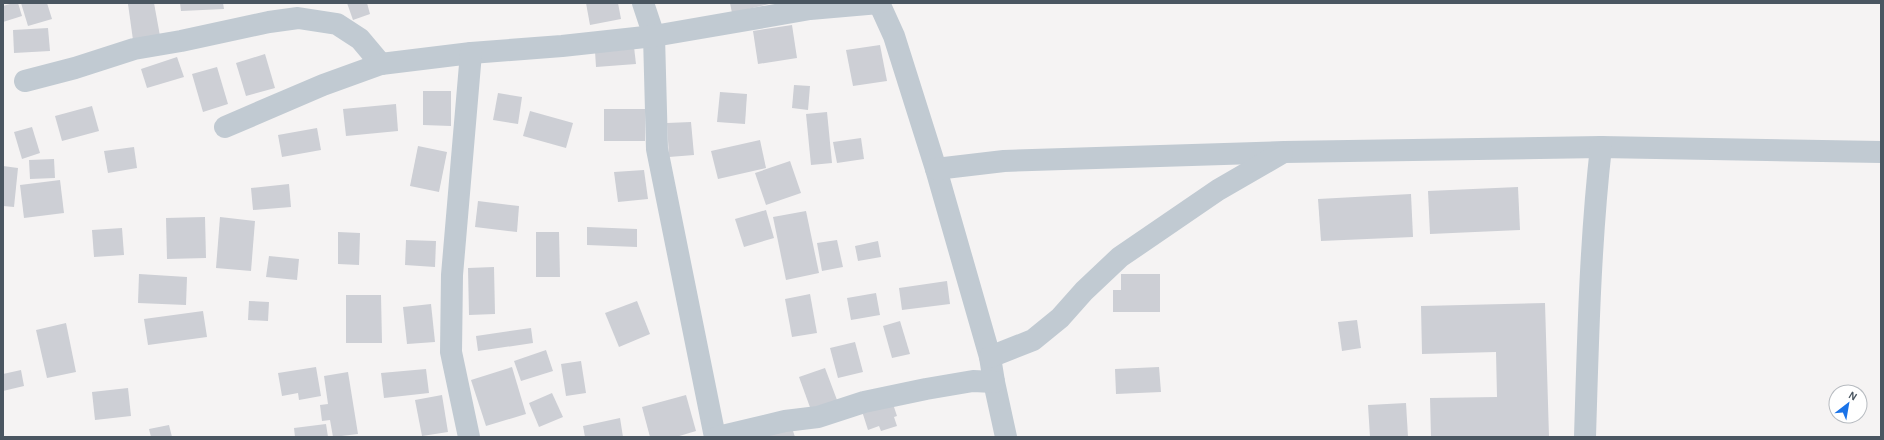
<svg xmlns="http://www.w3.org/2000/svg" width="1884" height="440" font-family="'Alegreya Sans',sans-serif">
  <rect width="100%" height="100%" fill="#f5f3f3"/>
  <g fill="#cdcfd5">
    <polygon points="13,3 18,3 22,16 3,22 3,6"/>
    <polygon points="21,3 47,3 52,19 28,26"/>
    <polygon points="133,3 154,3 160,36 133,40 128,4"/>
    <polygon points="180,3 223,3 224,9 181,11"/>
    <polygon points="347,3 367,3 370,14 353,20"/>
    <polygon points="586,3 618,3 621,19 590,25"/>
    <polygon points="730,3 769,3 769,4 732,13"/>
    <polygon points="792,25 797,58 758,64 753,31"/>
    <polygon points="48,28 50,51 14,53 13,30"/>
    <polygon points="880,45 887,81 853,86 846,50"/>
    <polygon points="634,47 636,64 596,67 595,51"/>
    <polygon points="265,54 275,88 246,96 236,63"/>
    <polygon points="177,57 184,77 147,88 141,69"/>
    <polygon points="217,67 228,104 203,112 192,74"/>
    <polygon points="794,85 810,86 808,110 792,108"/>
    <polygon points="423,91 451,91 451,126 423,125"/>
    <polygon points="720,92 747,94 745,124 717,122"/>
    <polygon points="498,93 522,97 518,124 493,120"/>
    <polygon points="396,104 398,131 346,136 343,109"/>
    <polygon points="92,106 99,131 62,141 55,116"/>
    <rect x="604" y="109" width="41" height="32"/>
    <polygon points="530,111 573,123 566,148 523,136"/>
    <polygon points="827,112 832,163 811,165 806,114"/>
    <polygon points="691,122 694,155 669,157 667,123"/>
    <polygon points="32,127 40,153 22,159 14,132"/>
    <polygon points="317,128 321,150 282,157 278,135"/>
    <polygon points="861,138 864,159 837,163 833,142"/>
    <polygon points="760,140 766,168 718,179 711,151"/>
    <polygon points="418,146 447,152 439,192 410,186"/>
    <polygon points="134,147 137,168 108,173 104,151"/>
    <polygon points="54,159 55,178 30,179 29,160"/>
    <polygon points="790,161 801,193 766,205 755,173"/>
    <polygon points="3,166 18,168 14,207 3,206"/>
    <polygon points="644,170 648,199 618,202 614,172"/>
    <polygon points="60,180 64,213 24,218 20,185"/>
    <polygon points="289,184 291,207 253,210 251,188"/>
    <polygon points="1518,187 1520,230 1430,234 1428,191"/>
    <polygon points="1411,194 1413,237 1321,241 1318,199"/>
    <polygon points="478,201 519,206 517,232 475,227"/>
    <polygon points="766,210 774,238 744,247 735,219"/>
    <polygon points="806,211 819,273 786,280 773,217"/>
    <polygon points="205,217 206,258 167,259 166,218"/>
    <polygon points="220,217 255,221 251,271 216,268"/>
    <polygon points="587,227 637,229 637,247 587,245"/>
    <polygon points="122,228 124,255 94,257 92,230"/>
    <polygon points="338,232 360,233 359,265 338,264"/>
    <polygon points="536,232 559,232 560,277 536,277"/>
    <polygon points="406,240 436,241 435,267 405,265"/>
    <polygon points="837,240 843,267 822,271 817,243"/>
    <polygon points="878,241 881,257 858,261 855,246"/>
    <polygon points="269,256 299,259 297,280 266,277"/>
    <polygon points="494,267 495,314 469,315 468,268"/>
    <polygon points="139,274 187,277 186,305 138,303"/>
    <polygon points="1121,274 1160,274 1160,312 1113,312 1113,290 1121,290"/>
    <polygon points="947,281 950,304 902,310 899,288"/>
    <polygon points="876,293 880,315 851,320 847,298"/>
    <polygon points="810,294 817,333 792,337 785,299"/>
    <polygon points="346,295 381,295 382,343 346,343"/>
    <polygon points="249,301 269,302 268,321 248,320"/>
    <polygon points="637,301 650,334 619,347 605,313"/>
    <polygon points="1545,303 1549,437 1431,437 1430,398 1497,397 1496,352 1422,354 1421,306"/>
    <polygon points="431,304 435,342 407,344 403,307"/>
    <polygon points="203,311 207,337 148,345 144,319"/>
    <polygon points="1357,320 1361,348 1342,351 1338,322"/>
    <polygon points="900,321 910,354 892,358 883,326"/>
    <polygon points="66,323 76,372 47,378 36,330"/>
    <polygon points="531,328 533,343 478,351 476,336"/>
    <polygon points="855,342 863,372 838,378 830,348"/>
    <polygon points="546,350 553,371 521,381 514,361"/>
    <polygon points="581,361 586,393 566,396 561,364"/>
    <polygon points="316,367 321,396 299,400 298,393 282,396 278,373"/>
    <polygon points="512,367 526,414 486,426 471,380"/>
    <polygon points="1159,367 1161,392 1116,394 1115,369"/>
    <polygon points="825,368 837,400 811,410 799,377"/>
    <polygon points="426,369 429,393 384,398 381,373"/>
    <polygon points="21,370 24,386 3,391 3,374"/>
    <polygon points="348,372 358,434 333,437 330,420 322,421 320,405 328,404 324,376"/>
    <polygon points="128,388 131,416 95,420 92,392"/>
    <polygon points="552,393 563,417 539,427 529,403"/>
    <polygon points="442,395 448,432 422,436 415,400"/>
    <polygon points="686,395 696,431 676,437 650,437 642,407"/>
    <polygon points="891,398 897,416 894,417 897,426 881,431 879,426 868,430 861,408"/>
    <polygon points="1406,403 1408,437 1370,437 1368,405"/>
    <polygon points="620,418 623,437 585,437 583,426"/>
    <polygon points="326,424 328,437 295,437 294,428"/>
    <polygon points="169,425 172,437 151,437 149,429"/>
    <polygon points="792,428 795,437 761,437"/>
  </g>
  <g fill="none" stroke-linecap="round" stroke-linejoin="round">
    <g stroke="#c1cad2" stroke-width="22">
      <polyline points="643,3 654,36 657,149 715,437"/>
      <polyline points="879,3 894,36 936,169 990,357 994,382 1006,437"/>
      <polyline points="25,81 75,68 134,49 181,41 269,22 298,18 337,24 360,39 381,64"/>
      <polyline points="225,127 323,85 381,64 471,53 562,46 654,36 810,9 879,3"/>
      <polyline points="936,169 1004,161 1284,152 1601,147 1881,152"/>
      <polyline points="990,357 1033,340 1060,318 1084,291 1120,257 1218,190 1282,153"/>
      <polyline points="469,437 451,352 452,275 471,53"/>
      <polyline points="718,437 785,421 818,417 864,402 926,389 973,381 994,382"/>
      <path d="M1585,437C1588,340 1590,244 1601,147"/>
    </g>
  </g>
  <rect width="1884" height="440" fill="none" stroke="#4a5661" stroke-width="8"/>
  <g transform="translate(1848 404) rotate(31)"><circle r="19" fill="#ffffff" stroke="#b7bbc0"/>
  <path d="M0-3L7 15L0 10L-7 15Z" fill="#1a73e8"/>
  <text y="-6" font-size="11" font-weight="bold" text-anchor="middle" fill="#4a5661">N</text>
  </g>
</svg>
